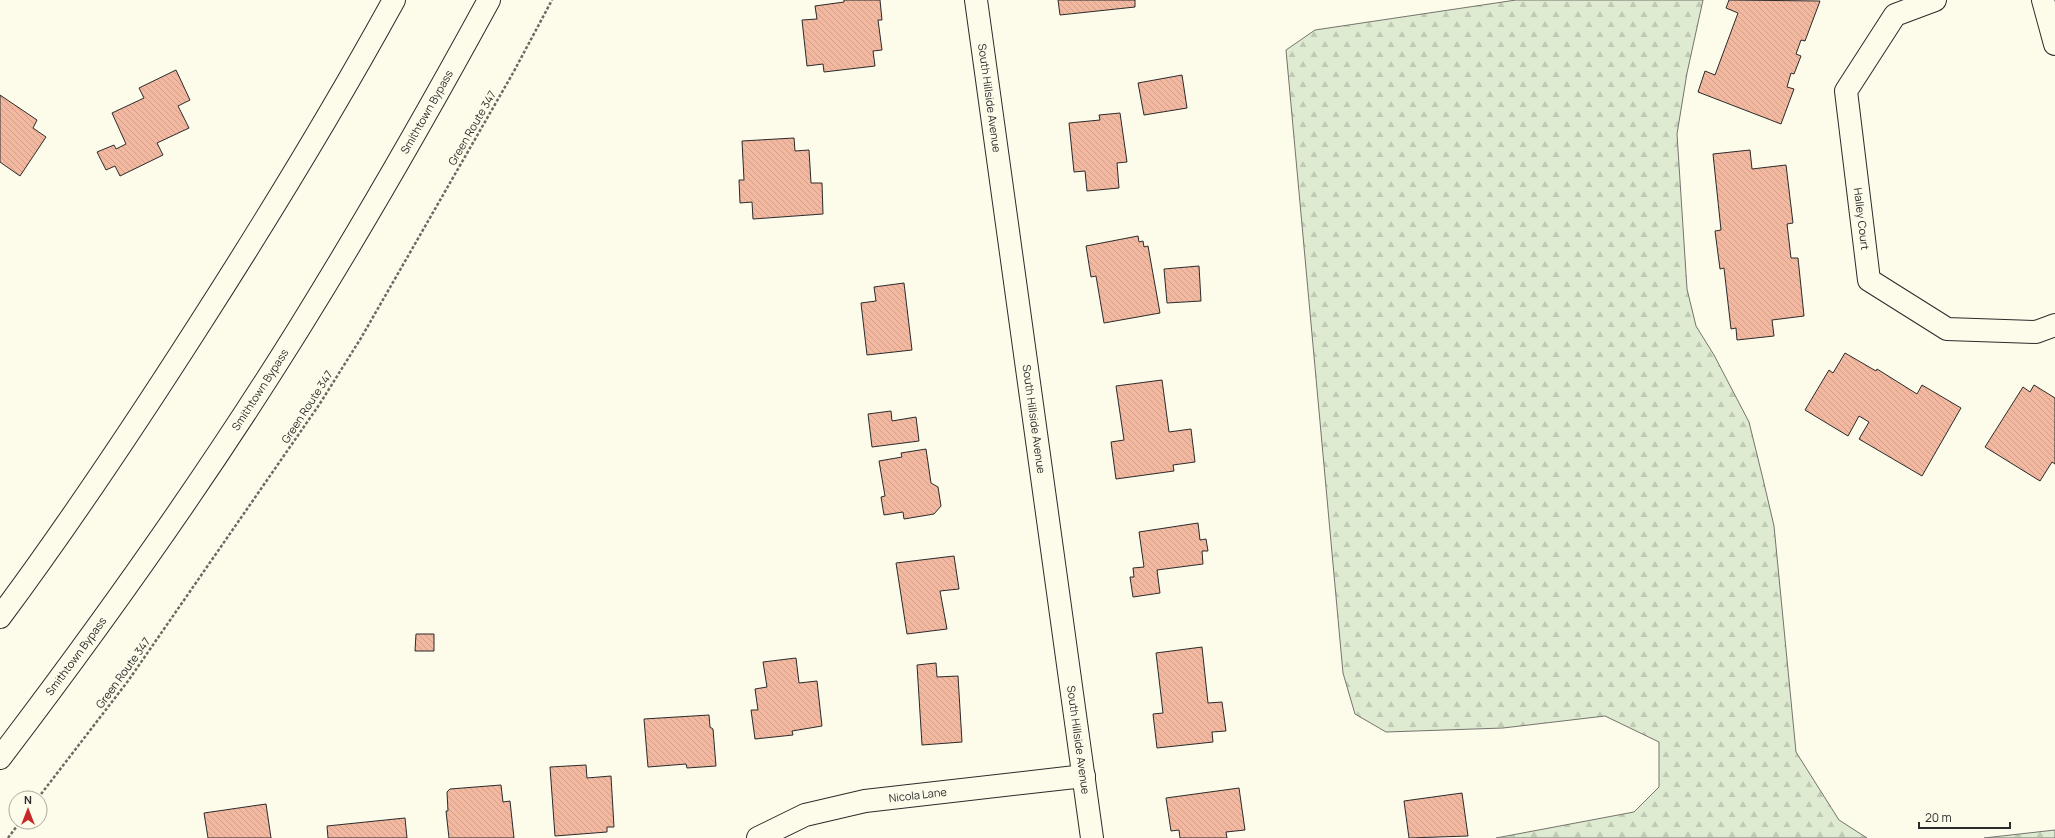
<svg xmlns="http://www.w3.org/2000/svg" width="2055" height="838" font-family="Manrope,sans-serif">
  <defs>
    <pattern id="forest-firs" width="22" height="20" patternUnits="userSpaceOnUse"><rect width="22" height="20" fill="#deebd1"/><path d="M5 1l3.5 6h-7zM16 11l3.5 6h-7z" fill="#bfcab4"/></pattern>
    <pattern id="building-back-hatch" width="6" height="6" patternUnits="userSpaceOnUse"><rect width="6" height="6" fill="#f2b8a0"/><path d="M-1 5l2 2M0 0l6 6M5-1l2 2" fill="none" stroke="#d09e8a"/></pattern>
  </defs>
  <rect width="100%" height="100%" fill="#fdfbea"/>
  <g fill="url(#forest-firs)" stroke="#74746e">
    <polygon points="1516,0 1703,0 1687,73 1677,134 1687,289 1696,326 1714,355 1749,422 1763,479 1774,526 1796,752 1839,820 1867,838 1496,838 1634,812 1659,787 1659,742 1605,716 1503,728 1386,732 1355,714 1343,673 1286,50 1315,30"/>
    <polygon points="2055,830 2055,838 1984,838"/>
  </g>
  <g fill="url(#building-back-hatch)" stroke="#2b2b2b">
    <polygon points="844,0 880,0 882,20 878,20 882,50 873,51 875,66 824,72 823,64 807,66 802,20 817,19 815,6 844,2"/>
    <polygon points="1058,0 1135,0 1135,7 1060,15"/>
    <polygon points="1729,0 1820,1 1805,41 1801,40 1796,54 1801,56 1794,74 1791,73 1787,87 1794,89 1781,124 1698,92 1705,71 1715,75 1738,13 1726,8"/>
    <polygon points="176,70 190,100 178,106 189,128 157,143 163,155 120,176 115,166 106,170 97,152 114,145 116,149 126,144 112,113 144,98 139,88"/>
    <polygon points="1182,75 1187,108 1144,115 1138,83"/>
    <polygon points="0,95 37,120 33,128 46,137 20,176 0,162"/>
    <polygon points="1120,113 1127,162 1117,163 1119,188 1087,191 1085,171 1074,172 1069,123 1100,120 1099,115"/>
    <polygon points="794,138 795,151 809,150 811,183 822,183 823,214 753,219 752,202 740,203 739,180 744,180 742,141"/>
    <polygon points="1750,150 1752,169 1786,165 1793,223 1787,224 1791,258 1798,258 1804,316 1772,320 1774,336 1737,340 1736,328 1731,329 1724,268 1720,269 1715,231 1721,230 1713,154"/>
    <polygon points="1138,236 1139,242 1143,241 1144,247 1148,246 1160,313 1104,323 1096,276 1091,277 1086,246"/>
    <polygon points="1199,266 1201,301 1167,303 1164,269"/>
    <polygon points="904,283 912,350 867,355 861,303 876,301 874,287"/>
    <polygon points="1845,353 1876,371 1877,369 1917,394 1922,385 1961,408 1922,476 1859,439 1869,422 1859,416 1848,436 1805,410 1829,370 1833,373"/>
    <polygon points="1162,380 1169,432 1191,429 1195,462 1173,465 1174,471 1116,479 1111,442 1124,440 1116,386"/>
    <polygon points="2034,385 2055,398 2055,464 2052,462 2040,481 1985,447 2023,387 2030,392"/>
    <polygon points="891,411 892,421 916,417 919,441 872,447 868,414"/>
    <polygon points="926,449 931,483 938,487 941,506 934,514 904,519 903,512 884,515 881,497 885,496 879,461 902,457 901,453"/>
    <polygon points="1198,523 1200,540 1206,539 1208,551 1202,551 1203,564 1157,570 1160,593 1133,597 1130,577 1134,577 1133,568 1144,567 1139,532"/>
    <polygon points="954,556 959,589 940,591 947,629 907,634 896,563"/>
    <polygon points="416,634 434,634 434,651 415,651"/>
    <polygon points="1202,647 1208,703 1222,702 1226,731 1212,732 1213,742 1157,748 1153,714 1163,713 1156,653"/>
    <polygon points="796,658 799,683 817,681 822,726 792,731 793,735 755,739 751,710 758,710 755,689 767,687 763,662"/>
    <polygon points="936,663 937,677 958,676 962,742 922,745 917,665"/>
    <polygon points="709,715 710,727 713,729 716,766 687,768 686,764 648,767 644,719"/>
    <polygon points="586,765 587,778 611,776 614,827 607,827 607,832 555,836 550,767"/>
    <polygon points="501,785 503,802 510,801 514,838 449,838 446,811 448,811 447,792 450,789"/>
    <polygon points="1239,788 1245,830 1226,832 1227,838 1180,838 1179,830 1171,831 1166,798"/>
    <polygon points="1462,793 1468,836 1409,838 1404,801"/>
    <polygon points="266,804 271,838 208,838 204,813"/>
    <polygon points="405,818 407,838 328,838 327,826"/>
  </g>
  <g fill="none" stroke-linecap="round" stroke-linejoin="round">
    <g stroke="#2b2b2b" stroke-width="24">
      <g id="minor">
        <path id="s1" d="M976,0L1092,838"/>
        <path id="s2" d="M1935,0L1895,15L1846,91L1869,280L1947,329L2036,332L2055,325"/>
        <polyline points="2043,0 2055,44"/>
        <path id="s3" d="M758,838L805,815L865,801L1084,776"/>
      </g>
    </g>
    <g stroke="#2b2b2b" stroke-width="24">
      <g id="highway">
        <path d="M0,617C70,523 135,425 199,325C267,219 333,111 394,0"/>
        <path id="s4" d="M0,758C105,620 206,478 298,330C365,222 428,112 489,0"/>
      </g>
    </g>
    <g stroke="#6a6964" stroke-width="2.5" stroke-dasharray="3 2" stroke-linecap="butt">
      <polyline points="38,798 128,681 319,405 361,338 513,73 552,0"/>
      <polyline points="8,838 20,822"/>
    </g>
    <use href="#minor" stroke="#fdfbea" stroke-width="22"/>
    <use href="#highway" stroke="#fdfbea" stroke-width="22"/>
  </g>
  <g text-anchor="middle" stroke-width="3" stroke-linejoin="round" paint-order="stroke">
    <g font-size="11" fill="#2b2b2b" stroke="#fdfbea">
      <text dy="4" stroke="none"><textPath href="#s1" startOffset="99">South Hillside Avenue</textPath></text>
      <text dy="4" stroke="none"><textPath href="#s4" startOffset="775">Smithtown Bypass</textPath></text>
      <text transform="translate(472 128) rotate(-60)" y="4">Green Route 347</text>
      <text dy="4" stroke="none"><textPath href="#s2" startOffset="262">Halley Court</textPath></text>
      <text dy="4" stroke="none"><textPath href="#s4" startOffset="451">Smithtown Bypass</textPath></text>
      <text transform="translate(307 407) rotate(-57)" y="4">Green Route 347</text>
      <text dy="4" stroke="none"><textPath href="#s1" startOffset="423">South Hillside Avenue</textPath></text>
      <text dy="4" stroke="none"><textPath href="#s4" startOffset="127">Smithtown Bypass</textPath></text>
      <text transform="translate(123 673) rotate(-54)" y="4">Green Route 347</text>
      <text dy="4" stroke="none"><textPath href="#s1" startOffset="747">South Hillside Avenue</textPath></text>
      <text dy="4" stroke="none"><textPath href="#s3" startOffset="167">Nicola Lane</textPath></text>
    </g>
  </g>
  <g transform="translate(28 810)"><circle r="19" fill="#fdfbea" stroke="#a9a89e"/>
  <path d="M0-3L7 15L0 10L-7 15Z" fill="#c62828"/>
  <text y="-6" font-size="11" font-weight="bold" text-anchor="middle" fill="#2b2b2b">N</text>
  </g>
  <path d="M1919 822v6h91v-6" fill="none" stroke="#2b2b2b" stroke-width="2"/>
  <text x="1925" y="822" font-size="12" fill="#2b2b2b" stroke="#fdfbea" stroke-width="3" paint-order="stroke">20 m</text>
</svg>
